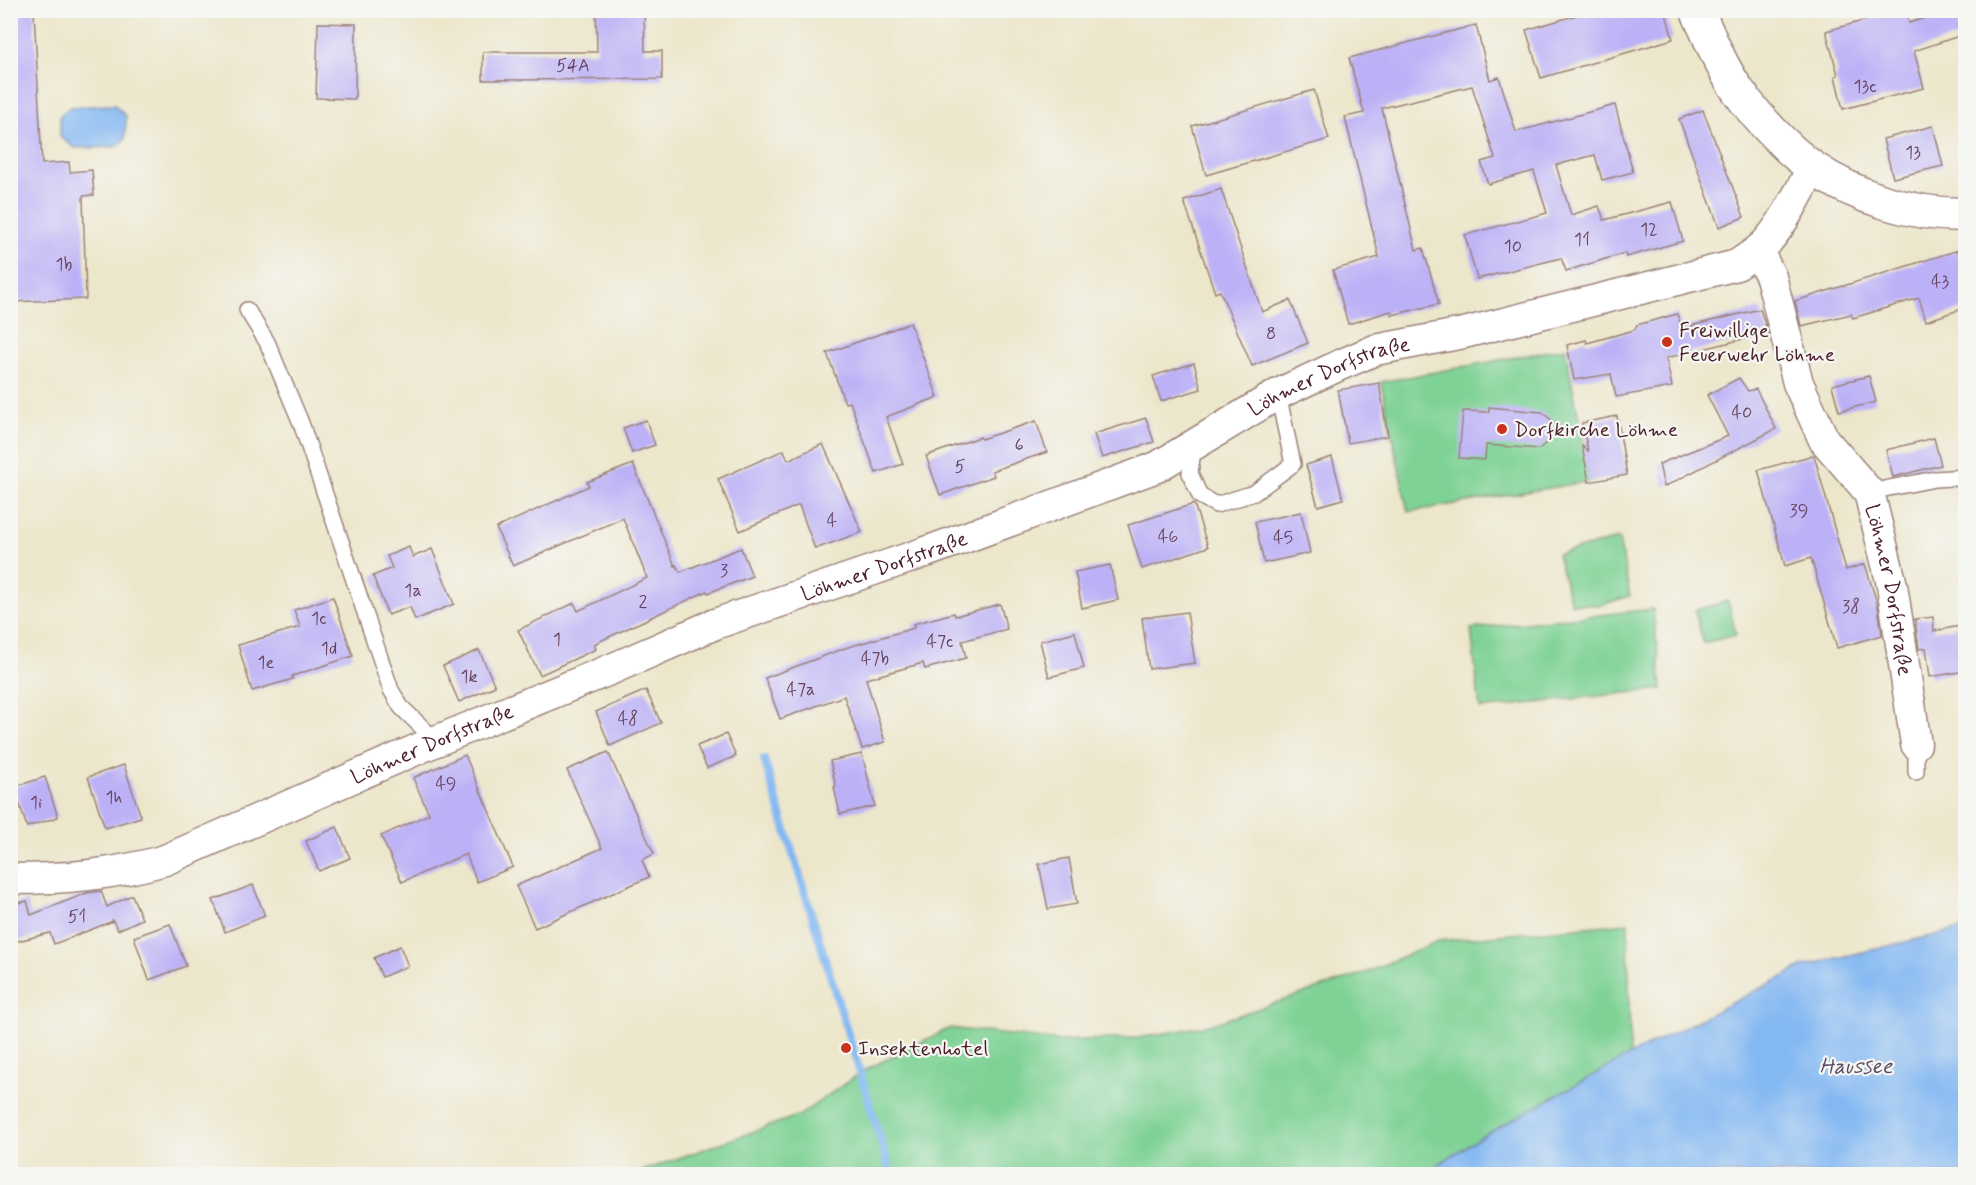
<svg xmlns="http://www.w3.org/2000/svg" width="1976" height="1185" font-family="Mynerve,sans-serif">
  <rect width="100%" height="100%" fill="#f6f6f2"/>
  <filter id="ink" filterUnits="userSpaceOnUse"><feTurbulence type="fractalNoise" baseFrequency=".0167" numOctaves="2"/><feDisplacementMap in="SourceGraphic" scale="12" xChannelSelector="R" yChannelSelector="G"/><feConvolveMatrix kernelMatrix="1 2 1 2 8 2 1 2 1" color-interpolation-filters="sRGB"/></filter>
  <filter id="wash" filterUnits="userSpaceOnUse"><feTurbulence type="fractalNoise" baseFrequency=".008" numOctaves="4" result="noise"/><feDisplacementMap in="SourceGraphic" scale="24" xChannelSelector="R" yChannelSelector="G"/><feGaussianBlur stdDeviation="1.35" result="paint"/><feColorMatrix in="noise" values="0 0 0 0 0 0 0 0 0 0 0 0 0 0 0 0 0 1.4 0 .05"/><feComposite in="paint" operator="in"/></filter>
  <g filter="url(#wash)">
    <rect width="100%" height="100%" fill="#ece6ca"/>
    <g fill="#7fd295" stroke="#647860" stroke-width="1.5">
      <polygon points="1565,348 1591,481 1408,512 1381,382"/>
      <polygon points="1619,539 1630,596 1601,605 1571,604 1557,554"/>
      <polygon points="1728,601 1736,635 1703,643 1695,610"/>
      <polygon points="1653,609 1662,689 1480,709 1471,629"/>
      <polygon points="1628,923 1630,1055 1424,1174 634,1174 800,1115 863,1071 950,1028 1061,1041 1139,1038 1209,1025 1365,973 1438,941"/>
    </g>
    <g fill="#83b8f2" stroke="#666c8e" stroke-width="1.5">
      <polygon points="114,105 126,116 125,139 116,147 75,148 60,137 60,115 70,107"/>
      <polygon points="1965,928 1965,1174 1423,1174 1481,1137 1630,1055 1804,966"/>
    </g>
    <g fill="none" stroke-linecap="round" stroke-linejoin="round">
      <polyline stroke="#83b8f2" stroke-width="8" points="764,759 891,1174"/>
    </g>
    <g id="blocks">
      <g fill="#bcb1f6">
        <polygon points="10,10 34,10 42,164 69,162 70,172 92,170 94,195 83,196 86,299 10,302"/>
        <polygon points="596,10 644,10 645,51 662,51 662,79 483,80 483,52 597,52"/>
        <polygon points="1594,10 1665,10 1673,39 1541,78 1526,30"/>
        <polygon points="1903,10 1906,10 1909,23 1949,10 1958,10 1965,34 1914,51 1924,88 1843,109 1835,76 1838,75 1826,31"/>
        <polygon points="318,23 356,24 355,99 316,98"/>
        <polygon points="1476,25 1490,80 1499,77 1516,132 1615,105 1633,172 1602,180 1595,155 1556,165 1571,215 1599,206 1604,220 1672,202 1683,241 1626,257 1625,253 1566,271 1561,258 1477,279 1465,235 1547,213 1534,171 1488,184 1481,162 1495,158 1472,86 1382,108 1416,250 1423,248 1439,304 1392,315 1391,311 1348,324 1333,270 1379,257 1345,117 1364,113 1349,58"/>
        <polygon points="1314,90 1329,139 1206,175 1192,126"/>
        <polygon points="1703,110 1744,217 1719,227 1679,119"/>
        <polygon points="1933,126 1943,166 1893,178 1883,139"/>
        <polygon points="1221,189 1262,312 1290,300 1308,343 1252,366 1220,291 1215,293 1184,201"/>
        <polygon points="1965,248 1965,308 1926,321 1919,298 1853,318 1851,314 1801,326 1795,301"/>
        <polygon points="1760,309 1768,333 1666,358 1672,387 1616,397 1611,374 1574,380 1567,345 1586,340 1587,343 1634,330 1637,325 1677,314 1682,328"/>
        <polygon points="910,323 938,397 886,417 903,464 876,473 850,402 845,403 827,353"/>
        <polygon points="1194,363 1201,389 1161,401 1153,376"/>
        <polygon points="1869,376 1876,402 1839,411 1832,385"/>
        <polygon points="1739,378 1748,391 1756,389 1776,429 1664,487 1659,464 1728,436 1707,395"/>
        <polygon points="1379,383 1388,436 1348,443 1338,390"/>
        <polygon points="1489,407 1542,412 1562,429 1539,449 1486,445 1485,460 1459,458 1463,411 1489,412"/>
        <polygon points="1617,416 1627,475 1589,482 1582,446 1588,451 1582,423"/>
        <polygon points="1146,418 1154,442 1102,458 1094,434"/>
        <polygon points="646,420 655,445 632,453 623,428"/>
        <polygon points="1036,421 1047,452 992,471 994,476 940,495 926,456 980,437 981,439"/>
        <polygon points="1934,438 1941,465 1893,477 1886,450"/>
        <polygon points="823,444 862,532 815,549 799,505 740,531 718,479 784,450 788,460"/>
        <polygon points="1814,455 1846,570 1865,564 1878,606 1882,635 1837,648 1811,558 1785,566 1758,470"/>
        <polygon points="1332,457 1343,499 1318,506 1306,465"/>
        <polygon points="633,464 675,566 676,565 680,572 741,548 752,576 708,593 707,591 594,644 596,649 540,675 518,630 574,603 578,611 647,578 623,518 513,566 496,528 589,486 587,482"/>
        <polygon points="1194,504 1208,547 1142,569 1128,525"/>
        <polygon points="1301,512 1310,553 1264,563 1255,522"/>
        <polygon points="409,547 413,557 432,549 454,604 415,620 410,607 388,615 373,576 392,568 387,556"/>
        <polygon points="1110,565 1118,600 1082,608 1075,572"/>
        <polygon points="333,597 353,656 292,676 293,679 252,691 238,645 300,627 294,610"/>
        <polygon points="1000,604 1007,629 962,641 966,658 925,669 923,663 866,679 885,742 862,749 844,696 780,719 765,678 848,647 914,628 913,624 954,613 955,616"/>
        <polygon points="1187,612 1195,663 1149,669 1142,618"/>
        <polygon points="1933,617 1934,631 1965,625 1965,671 1930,677 1926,648 1919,649 1915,619"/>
        <polygon points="1075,632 1084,668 1049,677 1040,641"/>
        <polygon points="479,650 495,686 459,702 443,666"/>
        <polygon points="646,690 661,723 610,746 596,712"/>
        <polygon points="726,734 736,756 707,768 697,746"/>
        <polygon points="608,752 654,854 642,860 649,877 535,928 516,886 602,848 567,770"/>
        <polygon points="862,754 875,806 840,814 834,787 836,787 830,761"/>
        <polygon points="465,755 513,867 477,882 466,854 402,882 381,836 429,814 413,778"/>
        <polygon points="124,765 141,817 105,828 88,777"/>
        <polygon points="45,777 58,817 27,827 14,787"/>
        <polygon points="337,827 350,858 319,871 306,841"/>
        <polygon points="1069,858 1077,904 1048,909 1039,864"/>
        <polygon points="253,885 265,916 225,932 213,900"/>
        <polygon points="101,891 107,907 132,895 142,919 118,930 112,919 113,921 54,944 50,933 10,943 10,905 27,901 31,915 87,893"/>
        <polygon points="170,924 186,966 149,980 134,937"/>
        <polygon points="400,946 408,966 382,977 374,958"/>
      </g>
    </g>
  </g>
  <g filter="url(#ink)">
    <use href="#blocks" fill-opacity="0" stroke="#9b827a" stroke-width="1.5"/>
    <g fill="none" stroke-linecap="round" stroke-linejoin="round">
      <g stroke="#9b827a" stroke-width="18">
        <g id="lane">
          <polyline points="247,310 267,342 301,423 391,690 401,707 436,741"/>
          <polyline points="1194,443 1190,473 1200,496 1216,505 1254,493 1293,464 1278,394"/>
          <polyline points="1869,492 1935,479 1966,477"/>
          <polyline points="1916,744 1916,772"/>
        </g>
      </g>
      <g stroke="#9b827a" stroke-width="33">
        <g id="street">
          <path id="s1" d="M1758,251L1771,277L1798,383L1824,440L1869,492L1892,585L1916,744"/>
          <path id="s2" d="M10,879C64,879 113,875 165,860L436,741L614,668L715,624L926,552L1157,467L1278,394L1340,365L1375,350L1464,333L1737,265C1747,258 1759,251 1767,242C1786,220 1799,192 1813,167"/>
        </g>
      </g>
      <g stroke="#9b827a" stroke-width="36">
        <path id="secondary" d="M1697,10C1710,38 1721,67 1739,92C1758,119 1787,149 1813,168C1856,197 1914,216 1966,214"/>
      </g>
      <use href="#lane" stroke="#fff" stroke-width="15"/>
      <use href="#street" stroke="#fff" stroke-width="30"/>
      <use href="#secondary" stroke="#fff" stroke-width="33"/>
    </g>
  </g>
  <g fill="#c8321e" stroke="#f6f6f2" stroke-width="2">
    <circle cx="1667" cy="342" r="6"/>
    <circle cx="1502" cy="429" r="6"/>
    <circle cx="846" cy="1048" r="6"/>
  </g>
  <g text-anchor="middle" stroke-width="4.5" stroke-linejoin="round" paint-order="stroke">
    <g font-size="18" fill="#66445e">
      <text x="573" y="71">54A</text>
      <text x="1865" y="92">13c</text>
      <text x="1913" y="158">13</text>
      <text x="1649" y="235">12</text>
      <text x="1582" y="245">11</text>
      <text x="1513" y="252">10</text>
      <text x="64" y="270">1b</text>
      <text x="1940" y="287">43</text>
      <text x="1271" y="339">8</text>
      <text x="1742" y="418">40</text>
      <text x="1019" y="450">6</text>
      <text x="960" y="472">5</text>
      <text x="1799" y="516">39</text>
      <text x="832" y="526">4</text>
      <text x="1168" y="542">46</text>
      <text x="1283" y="543">45</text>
      <text x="724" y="576">3</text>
      <text x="413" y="596">1a</text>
      <text x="643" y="607">2</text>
      <text x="1851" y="612">38</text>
      <text x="319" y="624">1c</text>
      <text x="557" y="645">1</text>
      <text x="940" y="647">47c</text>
      <text x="329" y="654">1d</text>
      <text x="875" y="664">47b</text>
      <text x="266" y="668">1e</text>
      <text x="469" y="682">1k</text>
      <text x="801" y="695">47a</text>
      <text x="628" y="724">48</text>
      <text x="446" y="789">49</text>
      <text x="114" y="803">1h</text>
      <text x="36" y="808">1i</text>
      <text x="77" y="922">51</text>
    </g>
    <g font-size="21" fill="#4a1f2b" stroke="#f6f6f2" text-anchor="start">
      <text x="1679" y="337">Freiwillige<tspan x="1679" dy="24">Feuerwehr Löhme</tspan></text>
      <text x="1514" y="436">Dorfkirche Löhme</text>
      <text x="858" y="1055">Insektenhotel</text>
    </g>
    <g font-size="21" fill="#4a1f2b" stroke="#f6f6f2">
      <text dy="7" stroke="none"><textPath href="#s2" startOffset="1420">Löhmer Dorfstraße</textPath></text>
      <text dy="7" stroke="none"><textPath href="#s2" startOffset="934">Löhmer Dorfstraße</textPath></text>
      <text dy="7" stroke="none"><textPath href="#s1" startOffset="370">Löhmer Dorfstraße</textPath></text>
      <text dy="7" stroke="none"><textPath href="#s2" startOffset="448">Löhmer Dorfstraße</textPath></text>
    </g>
    <g font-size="22" font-style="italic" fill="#5b4d67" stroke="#f6f6f2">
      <text x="1856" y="1073">Haussee</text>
    </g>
  </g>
  <rect width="1976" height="1185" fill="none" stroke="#f6f6f2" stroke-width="36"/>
</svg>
